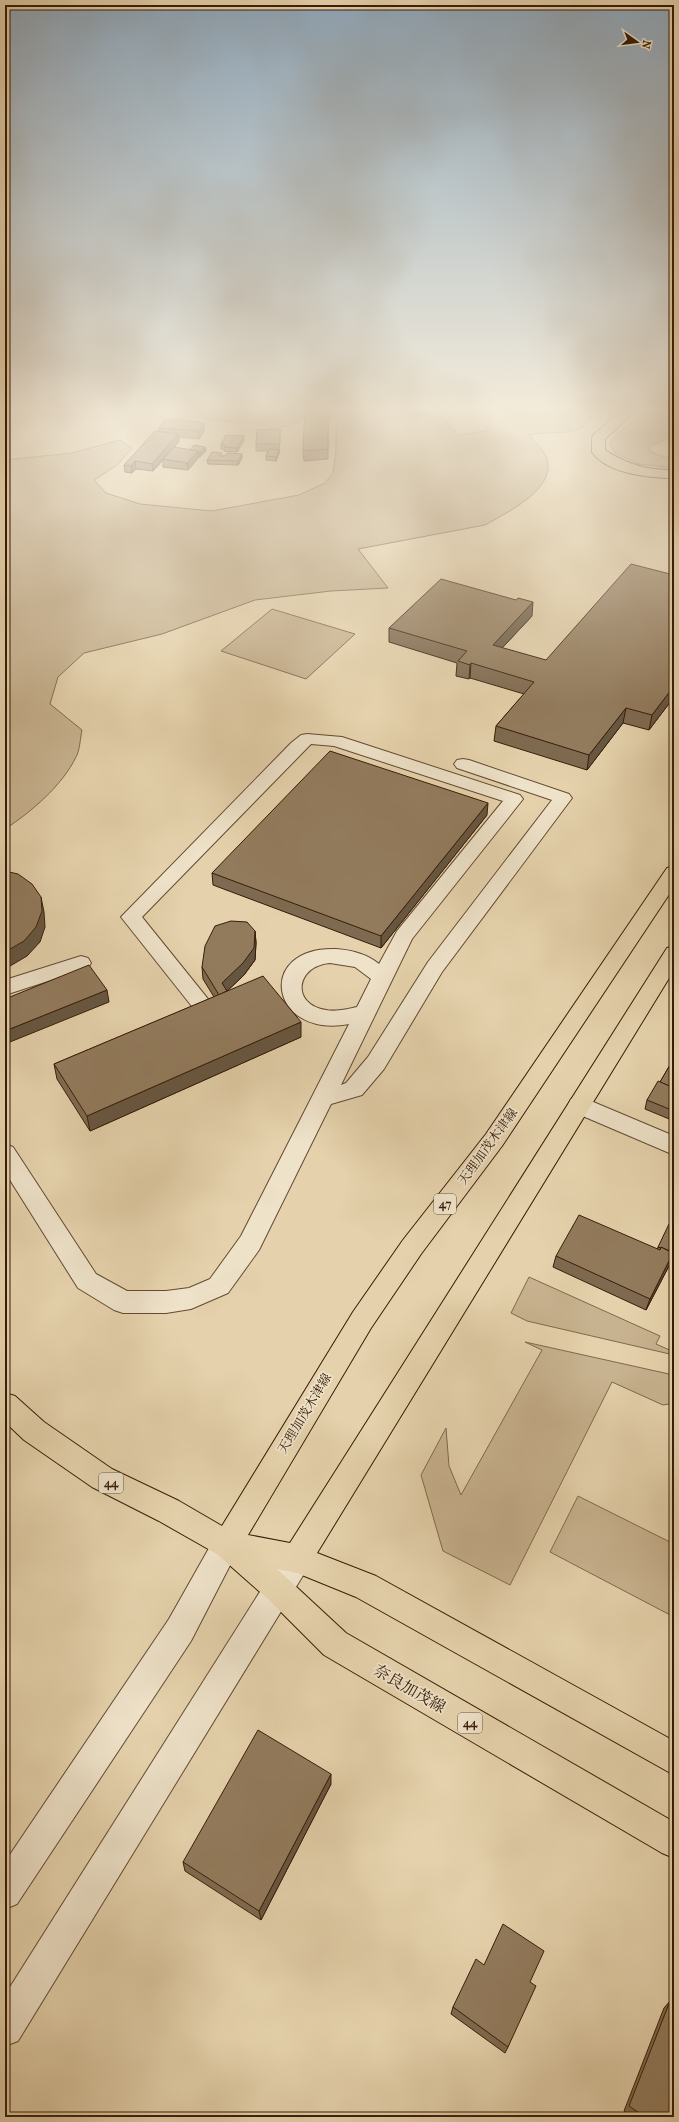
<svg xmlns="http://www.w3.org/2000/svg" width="679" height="2122" font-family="'IM FELL French Canon','Noto Serif JP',serif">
  <rect width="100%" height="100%" fill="#e5d2ac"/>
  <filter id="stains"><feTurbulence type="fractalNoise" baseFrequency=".005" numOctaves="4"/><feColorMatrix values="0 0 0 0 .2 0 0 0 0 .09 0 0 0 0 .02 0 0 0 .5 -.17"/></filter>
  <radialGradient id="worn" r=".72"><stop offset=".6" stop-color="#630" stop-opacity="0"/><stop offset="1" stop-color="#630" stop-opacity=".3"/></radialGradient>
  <g fill="#c8b390" stroke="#80684c">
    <path d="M275,407H435L451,428L459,435L485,431L490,422L489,411C507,407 515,414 534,415C554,417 573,409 592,417C578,440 551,429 529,435C534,442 543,449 546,457C559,488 506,513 485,525L358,549L388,588L331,591L255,600L162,634L84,653L58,677L50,704L82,730C80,739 80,750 76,757C62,786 31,812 5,829V460L72,453L120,440L132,448L117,465L94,480L106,493L140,504L212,511L299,495L325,483L333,473L336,450V417H302L300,422L287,426L270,428L255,423L207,420L205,415L226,409Z"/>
    <path d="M650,407H674V435L649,447L650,452L674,460V468L639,464L615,453L610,444C617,428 639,424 650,407Z"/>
    <polygon points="272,609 355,634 306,679 221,651"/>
    <polygon points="529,1277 660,1336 656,1344 674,1352 674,1355 527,1321 511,1313"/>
    <polygon points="525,1342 669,1374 674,1378 674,1395 670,1404 663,1405 612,1382 510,1585 443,1551 421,1475 446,1428 449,1466 461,1495 542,1350"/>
    <polygon points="578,1496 674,1544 674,1617 550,1552"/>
  </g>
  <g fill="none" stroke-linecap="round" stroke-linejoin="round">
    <g stroke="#634a31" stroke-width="2">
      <g id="minor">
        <path d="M307,734L342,737L520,795L523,799L412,939L341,1085L346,1083L368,1057L428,962L552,800L457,768L454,764L457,760L463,759L469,760L569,794L572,798L442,972L384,1069L362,1095L331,1104L259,1250L228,1293L191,1309L166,1313H123L114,1310L78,1288L5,1172V1144L13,1147L96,1274L127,1291H166L189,1288L210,1279L241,1236L349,1024C269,1039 255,946 336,949C351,950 367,954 379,964L397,931L503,801L334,746L311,744L142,917L212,1004L208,1009L201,1011L194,1009L121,917L291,743L301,735ZM330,963L355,967L371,979L357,1007C347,1009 336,1012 326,1010C291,1005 295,966 330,963Z"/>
        <polygon points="81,956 88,958 91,963 88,968 5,995 5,980"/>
        <polygon points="579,1096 674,1136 674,1155 571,1111 568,1105 571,1099"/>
        <polygon points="227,1530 237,1534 241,1544 191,1641 17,1904 5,1909 5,1862 169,1619 217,1534"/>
        <polygon points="297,1545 307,1549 312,1559 307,1569 18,2041 5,2046 5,1995 287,1549"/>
      </g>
    </g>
    <g stroke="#381c08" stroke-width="2">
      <g id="major">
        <path d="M626,407H640L605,439V450C628,465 648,470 674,470V478C650,478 607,474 592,452V438L593,435Z"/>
        <polygon points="674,866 674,887 502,1146 421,1254 371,1328 248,1535 290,1543 667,948 674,946 674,970 317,1553 376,1576 674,1741 674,1775 356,1597 297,1573 277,1569 346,1633 674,1822 674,1858 662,1853 324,1655 268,1599 217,1554 159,1521 92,1487 24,1440 5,1422 5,1393 15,1396 44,1422 112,1469 179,1501 222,1526 353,1312 403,1240 486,1134 667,868"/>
      </g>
    </g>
    <use href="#minor" fill="#eee2c9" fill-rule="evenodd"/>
    <use href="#major" fill="#e5d2ac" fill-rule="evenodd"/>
  </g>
  <g fill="#7e6a50" stroke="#381c08">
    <polygon points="328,407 328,459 304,461 303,451"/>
    <polygon points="408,407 430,407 429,415 416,416 414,413 410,413"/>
    <rect x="546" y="407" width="24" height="5"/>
    <polygon points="572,407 586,407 586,409"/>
    <polygon points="159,428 204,431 199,439 178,437 179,441 167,455 205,447 206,451 200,457 198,457 198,458 188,470 163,467 163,460 153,471 136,469 132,473 125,472 124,465 159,431"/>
    <polygon points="280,429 279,453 276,461 266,460 266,456 268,451 256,451 256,444"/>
    <polygon points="244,440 237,452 224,451 224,449 221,449 221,445"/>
    <polygon points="222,456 225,456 242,458 238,465 208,464 207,460"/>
    <polygon points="532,616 502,648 674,697 649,730 623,723 587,770 494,741 496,726 524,694 470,678 469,679 456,676 457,663 389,642 389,628"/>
    <polygon points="487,815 381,948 213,885 212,873"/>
    <polygon points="255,931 256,943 255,960 244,975 227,991 301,1037 90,1131 57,1079 54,1064 214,997 203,979 202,967"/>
    <polygon points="674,1058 674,1121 645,1109 647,1100 660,1082"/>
    <polygon points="658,1247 673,1252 670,1264 646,1310 553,1267 556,1256 657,1249"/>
    <polygon points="674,1254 674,1262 671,1261"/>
    <polygon points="331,1784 261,1920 185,1871 183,1862"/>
    <polygon points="484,1965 530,1982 508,2047 505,2053 451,2014 453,2007"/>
    <polygon points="670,2001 674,2117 632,2117 624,2111 664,2008"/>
  </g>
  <g fill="#665641" stroke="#381c08">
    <polygon points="452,407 465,407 451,409"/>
    <rect x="410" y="409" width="4" height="4"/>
    <polygon points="429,411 429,415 416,416 416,412"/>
    <polygon points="204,423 204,431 199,439 198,431"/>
    <polygon points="178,434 179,441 153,471 152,464"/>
    <polygon points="244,436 244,440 237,452 237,448"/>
    <polygon points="205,447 206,451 200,457 200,453"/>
    <polygon points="279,450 279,453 276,461 276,457"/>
    <polygon points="198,451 198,458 188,470 187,463"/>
    <polygon points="242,454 242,458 238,465 238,461"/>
    <polygon points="135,461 136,469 132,473 131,466"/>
    <polygon points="533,602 532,616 491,660 493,645"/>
    <polygon points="471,663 470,678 469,679 470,665"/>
    <polygon points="674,686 674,697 649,730 652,715"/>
    <polygon points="626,708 623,723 587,770 589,755"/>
    <polygon points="488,803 487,815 381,948 381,936"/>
    <polygon points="41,897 44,912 45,927 40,942 27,956 5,969 5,952"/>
    <polygon points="255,931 256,943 255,960 244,975 223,995 222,983"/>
    <polygon points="107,990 109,1002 5,1044 5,1031"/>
    <polygon points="301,1022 301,1037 90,1131 87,1116"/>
    <polygon points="673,1253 670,1264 646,1310 650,1299"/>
    <polygon points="331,1774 331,1784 261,1920 259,1911"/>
  </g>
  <g fill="#927b5d" stroke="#381c08">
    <polygon points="305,407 328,407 328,449 303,451"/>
    <polygon points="409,407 430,407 430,408 427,408 429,411 416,412 414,409 410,409"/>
    <polygon points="547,407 570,407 571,409 547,408"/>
    <polygon points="178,419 204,423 198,431 159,428 165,420"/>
    <polygon points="280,429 280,444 256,444 257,430"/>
    <polygon points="155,431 178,434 152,464 135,461 131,466 124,465"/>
    <polygon points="226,435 244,436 237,448 224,447 225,445 221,445"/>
    <polygon points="194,445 205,447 200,453 198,453 198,451 190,450"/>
    <polygon points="174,447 198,451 187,463 163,459"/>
    <polygon points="269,449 279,450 276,457 266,456"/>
    <polygon points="212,452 222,453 220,456 225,456 227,453 242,454 238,461 207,460"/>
    <polygon points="631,564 674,575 674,686 652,715 626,708 589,755 496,726 534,682 471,663 470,665 458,661 467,651 389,628 441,579 516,600 518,598 533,602 493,645 546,660"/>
    <polygon points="330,751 488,803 381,936 212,873"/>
    <polygon points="5,871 18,874 32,884 41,897 42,911 36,927 24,941 5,952"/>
    <polygon points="231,921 247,922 255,931 254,948 243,963 222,983 227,991 219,995 202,967 205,946 215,926"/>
    <polygon points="89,965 107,990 5,1031 5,999"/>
    <polygon points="263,976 301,1022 87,1116 54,1064"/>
    <polygon points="674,1058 674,1088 660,1082"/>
    <polygon points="658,1081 674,1088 674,1111 647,1100"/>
    <polygon points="579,1215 660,1250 661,1247 673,1253 650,1299 556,1256"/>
    <polygon points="669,1224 674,1226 674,1248 672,1252 661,1247 661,1248 658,1247"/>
    <polygon points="258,1730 331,1774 259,1911 183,1862"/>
    <polygon points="503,1924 544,1951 530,1982 536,1986 508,2047 453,2007 476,1959 484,1965"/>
    <polygon points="670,2001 674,2004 674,2117 645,2117 629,2106"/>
  </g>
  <linearGradient id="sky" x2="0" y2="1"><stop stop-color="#8fa7ba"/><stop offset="0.58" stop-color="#f3ebda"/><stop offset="1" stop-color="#f3ebda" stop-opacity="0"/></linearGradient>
  <rect width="679" height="705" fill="url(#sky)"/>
  <g text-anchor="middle" stroke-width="3.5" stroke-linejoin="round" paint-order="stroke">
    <g fill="#eee2c9" stroke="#6f5742" stroke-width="1">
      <rect x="434" y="1194" width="22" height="20" rx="3"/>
      <rect x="99" y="1473" width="24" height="20" rx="3"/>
      <rect x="458" y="1713" width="24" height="20" rx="3"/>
    </g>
    <g font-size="12" font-weight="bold" fill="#381c08">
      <text x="445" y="1208">47</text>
      <text x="111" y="1487">44</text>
      <text x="470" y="1727">44</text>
    </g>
    <g font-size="13" fill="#381c08" stroke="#eee2c9">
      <text transform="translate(487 1146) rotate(-54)" y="5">天理加茂木津線</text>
      <text transform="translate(304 1413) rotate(-59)" y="5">天理加茂木津線</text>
    </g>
    <g font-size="16" fill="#381c08" stroke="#eee2c9">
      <text transform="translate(410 1688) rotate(30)" y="6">奈良加茂線</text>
    </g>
  </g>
  <rect width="679" height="2122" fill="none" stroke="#e5d2ac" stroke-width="20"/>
  <rect x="6" y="6" width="667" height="2110" fill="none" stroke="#381c08" stroke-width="2"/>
  <rect x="10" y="10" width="659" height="2102" fill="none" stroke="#381c08"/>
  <g transform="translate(637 42) rotate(104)" stroke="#eee2c9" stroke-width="3" paint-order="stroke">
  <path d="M0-3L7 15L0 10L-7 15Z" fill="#381c08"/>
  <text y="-6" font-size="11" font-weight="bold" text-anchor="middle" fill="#381c08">N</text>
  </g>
  <rect width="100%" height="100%" filter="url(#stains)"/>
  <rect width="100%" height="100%" fill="url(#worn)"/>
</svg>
